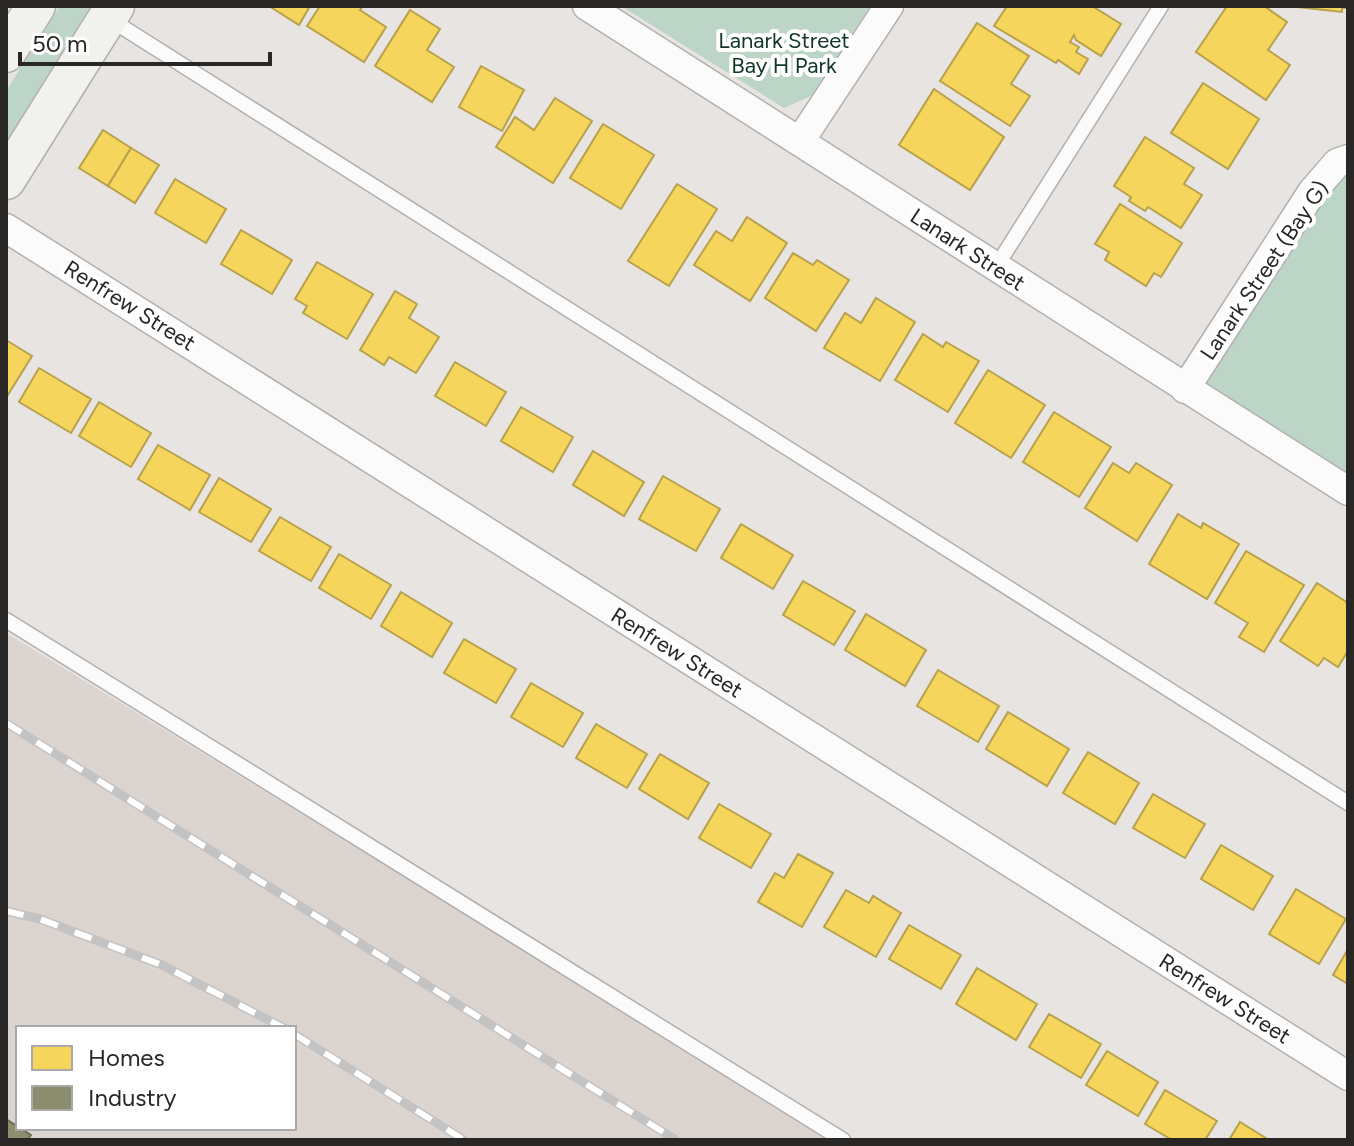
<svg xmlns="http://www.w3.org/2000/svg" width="1354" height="1146" font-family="Figtree,sans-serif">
  <rect width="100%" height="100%" fill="#e7e4e2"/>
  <path fill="#dbd4cf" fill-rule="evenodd" d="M6,633L619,1008L827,1140H6ZM18,1028H294V1128H18Z"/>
  <g fill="#bdd5c7">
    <polygon points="60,6 94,6 6,146 6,91"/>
    <polygon points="621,6 870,6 811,96 784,108"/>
    <polygon points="1348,159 1348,491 1185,389"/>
  </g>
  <g fill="#f6d55c" stroke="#b8a14c" stroke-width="2">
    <polygon points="269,6 310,6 299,25"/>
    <polygon points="320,6 363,6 360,10 386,27 364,62 307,26"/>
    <polygon points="1007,6 1092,6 1121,24 1101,56 1076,40 1074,35 1070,42 1079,47 1076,52 1088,59 1079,74 1058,60 1056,63 994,26"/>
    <polygon points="1227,6 1264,6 1287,22 1268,50 1290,65 1266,100 1196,52"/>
    <polygon points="1288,6 1348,6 1348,8 1342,8 1342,12"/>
    <polygon points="410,10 440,29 427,50 454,67 432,102 375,66"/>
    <polygon points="977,23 1029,56 1011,84 1030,96 1010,126 940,81"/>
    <polygon points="481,66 524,90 502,131 459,107"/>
    <polygon points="1203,83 1259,119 1228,169 1171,133"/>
    <polygon points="934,89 1004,137 970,190 899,145"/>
    <polygon points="555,98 592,121 553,183 496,147 515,117 534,130"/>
    <polygon points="603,124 654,155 621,209 570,178"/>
    <polygon points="103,130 131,148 108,186 79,168"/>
    <polygon points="1145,137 1194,168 1184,184 1202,195 1181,228 1148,207 1145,211 1129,201 1131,197 1114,186"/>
    <polygon points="131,148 159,165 135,203 108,186"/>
    <polygon points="175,179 226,209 206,243 155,213"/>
    <polygon points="677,184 717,209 669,286 628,261"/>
    <polygon points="1120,204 1182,243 1161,277 1154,273 1146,286 1105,260 1109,252 1095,244"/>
    <polygon points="747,217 787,243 750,301 694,265 716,231 732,241"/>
    <polygon points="241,230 292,260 272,294 221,264"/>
    <polygon points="793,253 813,265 817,260 849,280 816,331 765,298"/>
    <polygon points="317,262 373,294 347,339 303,313 307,306 295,299"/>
    <polygon points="395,291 417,304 409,318 439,337 416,373 389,357 384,365 360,350"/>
    <polygon points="876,298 915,322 880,381 824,348 845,313 861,323"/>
    <polygon points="923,334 943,347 946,342 979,361 948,412 895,380"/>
    <polygon points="6,340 32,356 6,398"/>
    <polygon points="455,362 506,392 486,426 435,396"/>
    <polygon points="39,368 91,399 71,433 19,402"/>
    <polygon points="988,370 1045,405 1011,458 955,423"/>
    <polygon points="99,402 151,433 131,467 79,436"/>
    <polygon points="521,407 573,437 553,472 501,441"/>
    <polygon points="1054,412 1111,447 1079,497 1023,462"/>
    <polygon points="158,445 210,475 190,510 138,479"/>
    <polygon points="593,451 644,482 624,516 573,485"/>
    <polygon points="1113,463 1129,473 1136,463 1172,485 1137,541 1085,508"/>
    <polygon points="663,476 720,509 696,551 639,519"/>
    <polygon points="219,478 271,509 251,542 199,512"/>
    <polygon points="1178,514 1201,528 1203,523 1239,544 1207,599 1149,564"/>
    <polygon points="280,517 331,547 311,581 259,551"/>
    <polygon points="741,524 793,555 773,589 721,558"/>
    <polygon points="1246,551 1304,585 1264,652 1239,637 1248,623 1215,603"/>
    <polygon points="339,554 391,585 371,619 319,588"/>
    <polygon points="803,581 855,611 834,645 783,615"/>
    <polygon points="1317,583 1348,603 1348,651 1338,667 1324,658 1318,666 1280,641"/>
    <polygon points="401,592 452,623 432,657 381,626"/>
    <polygon points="866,614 926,650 905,686 845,650"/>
    <polygon points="464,639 516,669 496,703 444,673"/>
    <polygon points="938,670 999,706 978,742 917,706"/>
    <polygon points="531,683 583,713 563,747 511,717"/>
    <polygon points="1008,712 1069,749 1047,786 986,749"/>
    <polygon points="596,724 647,754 627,788 576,758"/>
    <polygon points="1088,752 1139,783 1115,824 1063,793"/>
    <polygon points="660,754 709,783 688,819 639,789"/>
    <polygon points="1153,794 1205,824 1185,858 1133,828"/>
    <polygon points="719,804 771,834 751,868 699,838"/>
    <polygon points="1221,845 1273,876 1253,910 1201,879"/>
    <polygon points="798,854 833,873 802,927 758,902 775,873 784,878"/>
    <polygon points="1296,889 1346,919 1319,964 1269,934"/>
    <polygon points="846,890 869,903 873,896 901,913 876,957 824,927"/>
    <polygon points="909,925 961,955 941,989 889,959"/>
    <polygon points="1348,949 1348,984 1333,975"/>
    <polygon points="977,968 1037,1004 1016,1040 956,1004"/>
    <polygon points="1049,1014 1101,1044 1081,1078 1029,1047"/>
    <polygon points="1107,1051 1158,1082 1138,1116 1086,1085"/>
    <polygon points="1165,1090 1217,1121 1205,1140 1172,1140 1145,1124"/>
    <polygon points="1240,1122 1269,1140 1229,1140"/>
  </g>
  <polygon fill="#8c8c6e" stroke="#6e6e58" stroke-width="2" points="6,1119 31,1135 27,1140 6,1140"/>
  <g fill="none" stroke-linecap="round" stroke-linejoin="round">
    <g stroke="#b2b0ae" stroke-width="17">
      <g id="lane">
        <polyline points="108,18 1348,803"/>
        <polyline points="996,267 1161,6"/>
        <polyline points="6,620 843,1140"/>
      </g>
    </g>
    <g stroke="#b2b0ae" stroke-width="31">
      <g id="street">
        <polyline points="587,6 1348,491"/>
        <polyline points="800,141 889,6"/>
        <polyline points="6,228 1348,1076"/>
        <polyline points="1185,389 1312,192 1337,163 1348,159"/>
      </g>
    </g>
    <g stroke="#b2b0ae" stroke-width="41">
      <g id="secondary">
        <polyline points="6,53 36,6"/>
        <polyline points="6,180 115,6"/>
      </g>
    </g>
    <use href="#lane" stroke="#fbfbfb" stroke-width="14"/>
    <use href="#street" stroke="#fbfbfb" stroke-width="28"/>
    <use href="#secondary" stroke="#f1f2ed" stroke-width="38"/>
    <g stroke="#c3c3c3" stroke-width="9">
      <g id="rail">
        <polyline points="6,723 676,1140"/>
        <polyline points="6,911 40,919 162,965 284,1028"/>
        <polyline points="294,1034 464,1140"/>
      </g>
    </g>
    <use href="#rail" stroke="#fff" stroke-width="6" stroke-dasharray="18" stroke-linecap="butt"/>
  </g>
  <g text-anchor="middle" stroke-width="8" stroke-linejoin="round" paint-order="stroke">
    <g font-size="22" fill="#0f3625" stroke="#fff">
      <text x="784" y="48">Lanark Street<tspan x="784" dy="25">Bay H Park</tspan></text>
    </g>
    <g font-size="22" fill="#292726" stroke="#fff">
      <text transform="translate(968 249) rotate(33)" y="8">Lanark Street</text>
      <text transform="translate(1264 270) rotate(-56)" y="8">Lanark Street (Bay G)</text>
      <text transform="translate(130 305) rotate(32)" y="8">Renfrew Street</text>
      <text transform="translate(677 652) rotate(32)" y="8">Renfrew Street</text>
      <text transform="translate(1225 998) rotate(32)" y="8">Renfrew Street</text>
    </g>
  </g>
  <rect width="1354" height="1146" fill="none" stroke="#292726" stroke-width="16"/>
  <rect x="16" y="1026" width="280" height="104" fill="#ffffff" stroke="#a9a9a8" stroke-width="2"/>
  <rect x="32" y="1046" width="40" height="24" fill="#f6d55c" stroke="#a9a9a8" stroke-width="2"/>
  <text x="88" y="1066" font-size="24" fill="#292726">Homes</text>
  <rect x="32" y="1086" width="40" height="24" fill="#8c8c6e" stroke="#a9a9a8" stroke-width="2"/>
  <text x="88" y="1106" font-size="24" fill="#292726">Industry</text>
  <path d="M20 52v12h250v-12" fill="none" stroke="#292726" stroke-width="4"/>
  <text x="32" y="52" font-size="24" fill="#292726" stroke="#ffffff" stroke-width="6" paint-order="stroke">50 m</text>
</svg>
